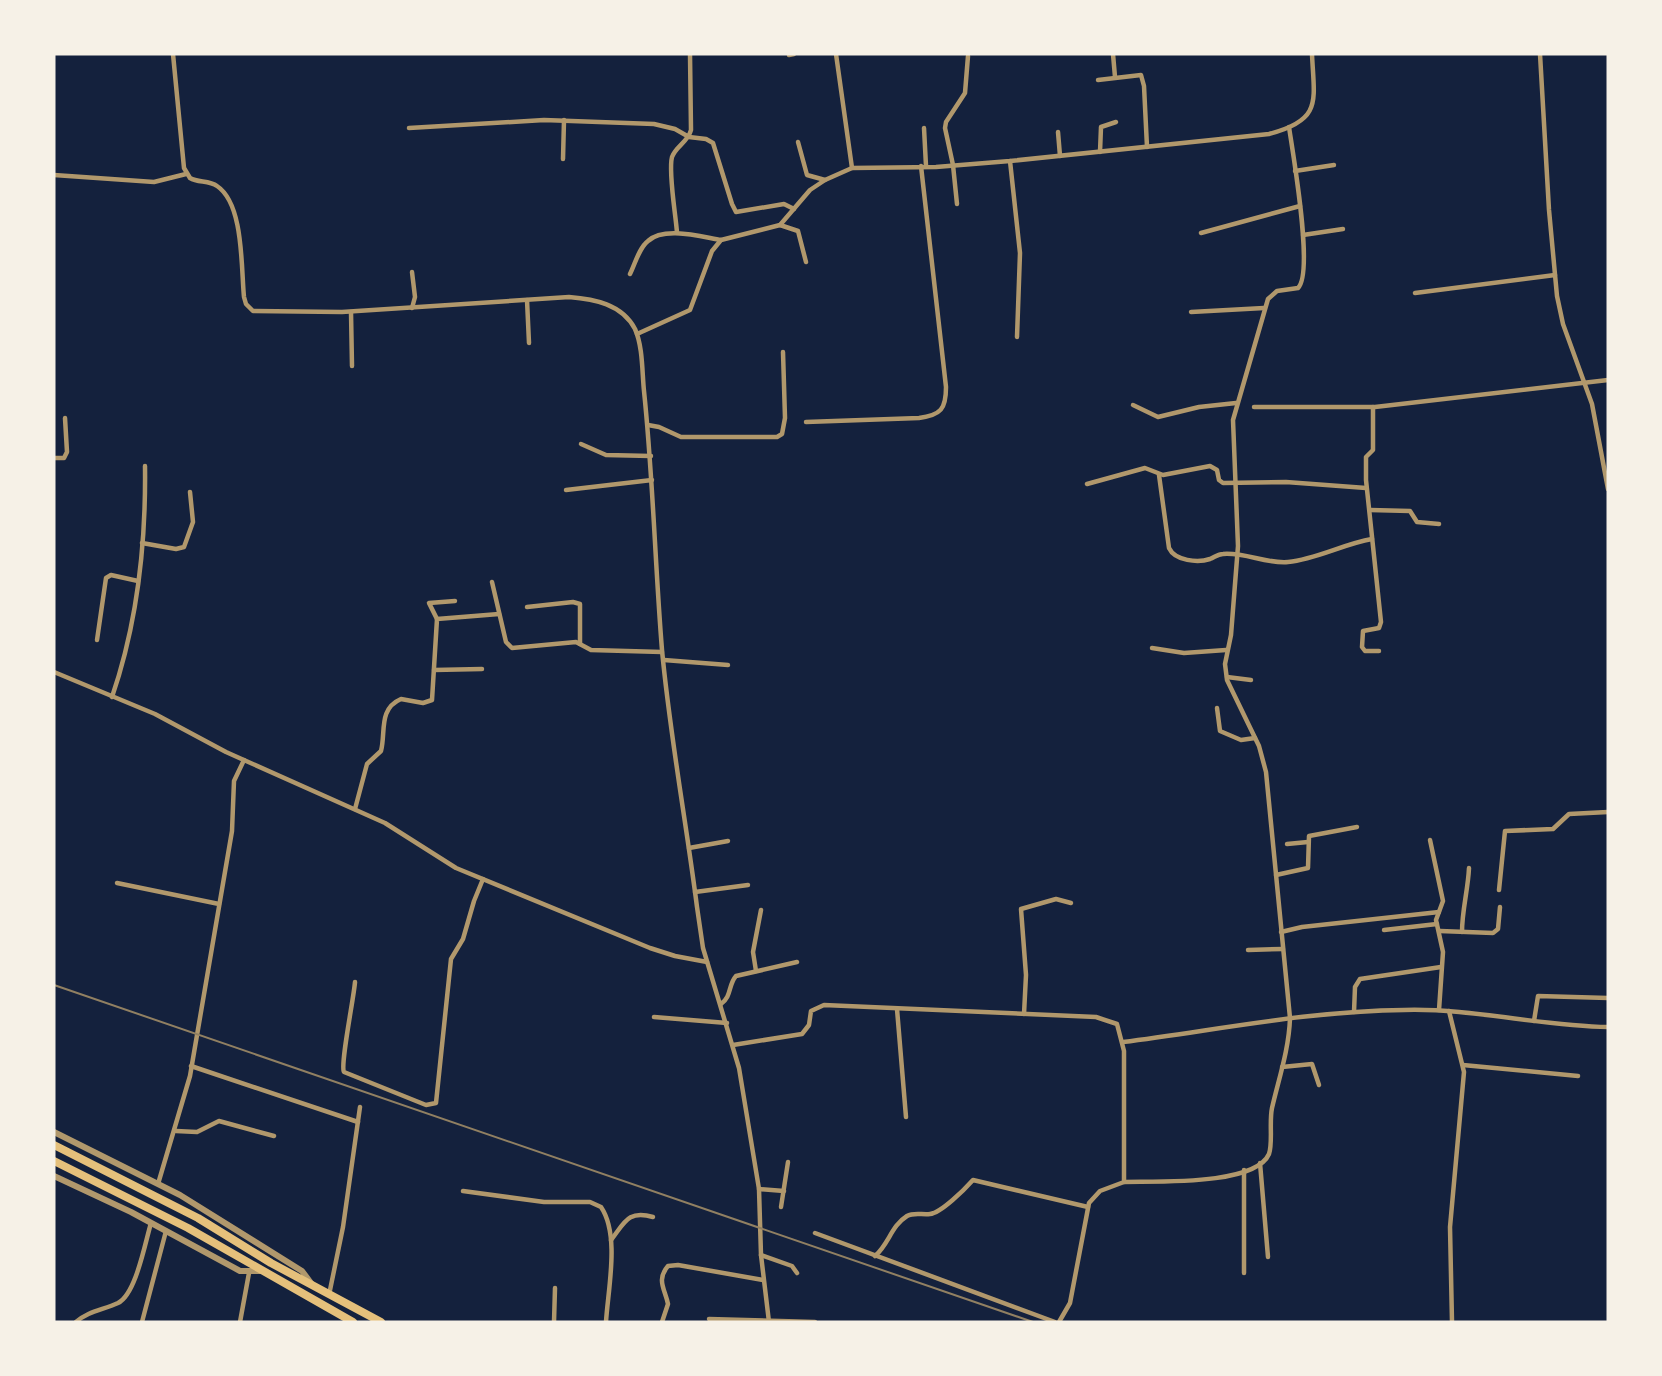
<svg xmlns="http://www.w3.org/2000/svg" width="1662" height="1376" font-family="Karla,sans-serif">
  <rect width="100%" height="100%" fill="#14213d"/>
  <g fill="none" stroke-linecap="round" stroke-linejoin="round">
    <g stroke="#b1986c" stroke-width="4.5">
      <path d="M173,54L184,168L190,178C198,183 209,180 217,186C244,204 241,268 244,297L246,304L253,311L342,312L569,297C594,299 622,304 635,329C643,347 642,372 644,391C653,477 655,564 662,650C670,736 686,821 697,907L703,948L739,1068L759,1189L761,1255L769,1322"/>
      <polyline points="836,54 852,168"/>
      <polyline points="1113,54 1115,77"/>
      <polyline points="1540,54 1549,210 1557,296 1563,324 1592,404 1608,489"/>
      <polyline points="789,55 794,54"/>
      <polyline points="1098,80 1141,75 1144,86 1147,147"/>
      <polyline points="409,128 544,120 654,124 675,129 689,137 706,139 713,143 732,204 736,212 784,204 794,209"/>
      <polyline points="924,128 926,166"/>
      <polyline points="1058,132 1060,156"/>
      <polyline points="798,142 807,175 825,180"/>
      <polyline points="1100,152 1101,127 1116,122"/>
      <polyline points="563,159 564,120"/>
      <polyline points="1010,161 1020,253 1017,337"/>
      <polyline points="1295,171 1334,165"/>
      <polyline points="54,175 154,182 186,174"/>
      <polyline points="957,204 953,165 945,128 946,122 965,93 968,56"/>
      <polyline points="780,225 798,231 806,262"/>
      <path d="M677,233C676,216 668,172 672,157C676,146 688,142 691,130L690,54"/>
      <polyline points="1201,233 1300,206"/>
      <polyline points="1303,235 1343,229"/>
      <path d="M630,274C635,264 639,248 648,241C664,226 702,237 721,240"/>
      <polyline points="1415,293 1555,275"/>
      <polyline points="527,300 529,343"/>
      <polyline points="412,308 415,297 412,272"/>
      <polyline points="351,312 352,366"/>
      <polyline points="1191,312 1264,308"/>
      <path d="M637,334L690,310L712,251L721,240L780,225L810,190L825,180L852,168L936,167L1010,161L1269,134C1323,120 1314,101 1312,54"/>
      <polyline points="1133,405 1158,417 1199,407 1236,403"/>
      <polyline points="1254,407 1375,407 1608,380"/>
      <polyline points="1373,407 1373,450 1366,457 1366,480 1381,622 1379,628 1363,631 1362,647 1365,651 1379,651"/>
      <path d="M806,422L919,418C941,415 946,409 946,387L921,166"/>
      <polyline points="648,425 659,427 681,437 777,437 782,434 785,418 783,352"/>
      <polyline points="581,444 606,455 651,456"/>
      <polyline points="54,458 64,458 67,452 65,418"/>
      <path d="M1159,475L1169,548C1175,561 1198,563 1210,559C1215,557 1218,554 1223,554C1245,552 1266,564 1288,562C1317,559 1343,544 1372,539"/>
      <polyline points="1087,484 1145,468 1163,475 1210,466 1217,470 1219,480 1223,483 1286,482 1366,488"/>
      <polyline points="566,490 652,480"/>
      <polyline points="1370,510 1410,511 1417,522 1439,524"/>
      <polyline points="142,543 176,549 184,547 193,522 190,492"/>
      <polyline points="492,582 506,642 512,648 576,642 591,650 662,652"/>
      <polyline points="527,607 573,602 580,604 580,644"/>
      <polyline points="437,619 429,603 455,601"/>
      <polyline points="97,640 106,578 111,575 138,581"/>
      <polyline points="1152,648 1184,653 1226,650"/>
      <polyline points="664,660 728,665"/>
      <polyline points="434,670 482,669"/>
      <polyline points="54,672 155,714 226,752 385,823 456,868 650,948 675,956 707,962"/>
      <polyline points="1227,677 1251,680"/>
      <path d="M112,697C137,624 146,543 145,466"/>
      <polyline points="1217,708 1220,731 1241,740 1255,738"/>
      <path d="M355,809L367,764L381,751C386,732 378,709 401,699L423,703L432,700L437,619L499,614"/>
      <polyline points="1430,840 1443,901 1436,920 1443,952 1439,1010"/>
      <polyline points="1287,844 1308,842"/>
      <polyline points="689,848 728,841"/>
      <polyline points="1276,875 1308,868 1309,836 1357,827"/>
      <polyline points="117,883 219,904"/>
      <polyline points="1499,890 1505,831 1553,829 1569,814 1608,812"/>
      <polyline points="695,892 748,885"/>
      <polyline points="1384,930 1437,924"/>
      <polyline points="1440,931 1493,933 1498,929 1500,907"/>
      <polyline points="1281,932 1302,927 1439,912"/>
      <path d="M1462,932C1462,910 1468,890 1469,868"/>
      <polyline points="1248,950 1283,949"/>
      <polyline points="756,971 753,952 761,910"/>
      <path d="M355,982C354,997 340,1065 344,1072L426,1105L436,1103L451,959L463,939L474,901L483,879"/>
      <path d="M721,1004C732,996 728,985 736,976L797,962"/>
      <polyline points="897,1009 906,1117"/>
      <polyline points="1449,1011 1464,1072 1450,1227 1452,1322"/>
      <polyline points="1354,1012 1355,987 1360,979 1441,967"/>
      <polyline points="1024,1014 1026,975 1021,909 1056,899 1071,903"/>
      <polyline points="654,1017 727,1023"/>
      <polyline points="1534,1021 1538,996 1608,998"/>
      <path d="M1123,1042C1217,1030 1309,1011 1404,1010C1472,1008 1540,1026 1608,1027"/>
      <polyline points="733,1045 802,1034 809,1025 811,1011 824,1005 1096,1017 1117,1024 1124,1051 1124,1182 1100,1191 1089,1203 1070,1303 1059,1322"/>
      <polyline points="1463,1065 1578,1076"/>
      <polyline points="191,1066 358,1122"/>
      <polyline points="1282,1067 1312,1064 1319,1085"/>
      <polyline points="176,1131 197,1132 219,1121 274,1136"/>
      <polyline points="1260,1163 1268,1257"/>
      <path d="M1124,1182C1154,1181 1255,1186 1269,1154C1273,1143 1269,1122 1272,1108C1279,1078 1289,1049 1290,1018L1266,772L1259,746L1227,680L1225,664L1231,635L1238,546L1233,420L1268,299L1277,291L1298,288C1314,273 1293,154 1289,127"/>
      <polyline points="158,1184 190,1076 232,831 234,781 244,760"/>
      <polyline points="759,1189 784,1191"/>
      <path d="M463,1191L544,1202H590L601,1207C620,1235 608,1289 606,1322"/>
      <polyline points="781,1207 788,1162"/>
      <polyline points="815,1233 1055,1322"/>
      <path d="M611,1240C625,1222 628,1210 653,1217"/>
      <polyline points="761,1255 792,1266 797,1273"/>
      <path d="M875,1256C889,1244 891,1226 907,1216C914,1212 922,1215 930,1214C941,1213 965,1189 973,1180L1088,1207"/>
      <polyline points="1244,1273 1244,1170"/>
      <polyline points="329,1295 343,1227 360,1107"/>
      <polyline points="709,1319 815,1322"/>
      <path d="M76,1322C88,1311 103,1310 118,1303C136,1294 145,1243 151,1223"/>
      <polyline points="142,1322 166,1231"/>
      <polyline points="240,1322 249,1273"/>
      <polyline points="554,1322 555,1288"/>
      <path d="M662,1322L668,1304C665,1289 656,1280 668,1266L678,1265L763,1280"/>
    </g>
    <g stroke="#b1986c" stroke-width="6">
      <polyline points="54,1132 180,1195 302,1271 311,1283"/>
      <polyline points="54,1176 131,1212 240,1271 262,1271"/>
    </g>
    <g stroke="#e5c07b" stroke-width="8">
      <polyline points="54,1145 198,1218 271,1263 381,1322"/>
      <polyline points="54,1161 188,1228 353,1322"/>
    </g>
    <polyline stroke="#918062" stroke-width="2" points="54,985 1033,1322"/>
  </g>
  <rect width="1662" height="1376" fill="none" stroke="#f6f1e7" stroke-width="111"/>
</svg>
